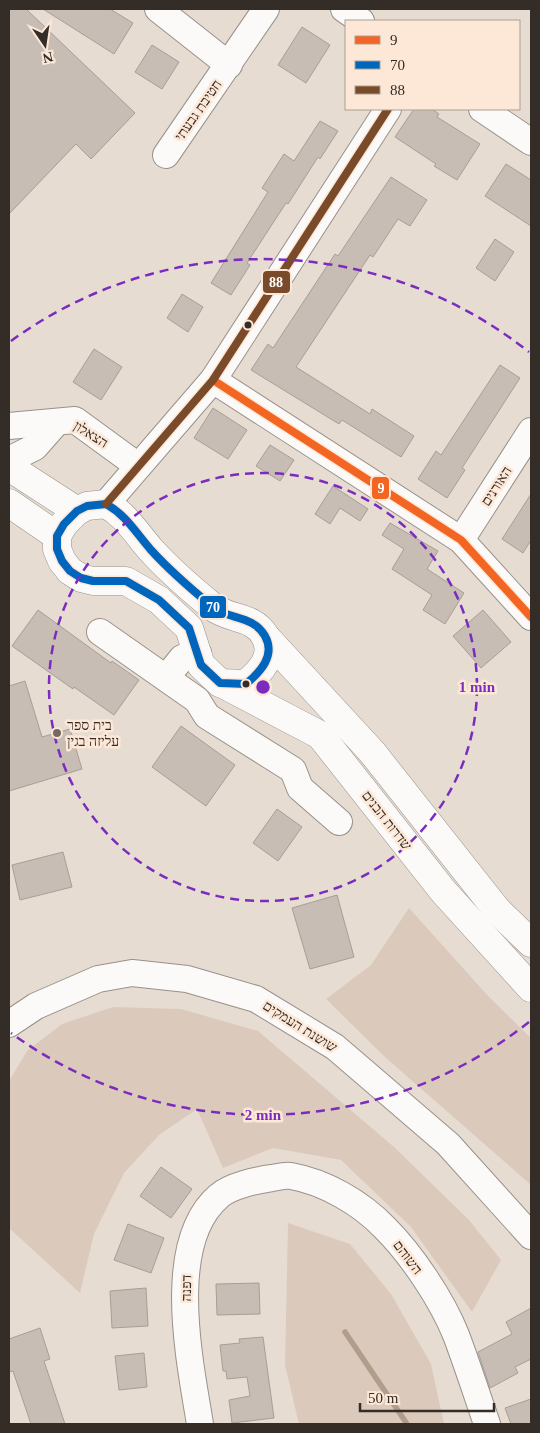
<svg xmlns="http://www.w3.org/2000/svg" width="540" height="1433" font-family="'Times New Roman',Heebo,serif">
  <rect width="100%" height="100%" fill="#e7dcd2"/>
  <g fill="#dbcabc">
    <polygon points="409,908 489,997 531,1038 531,1185 386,1058 326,999 371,965"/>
    <polygon points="113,1007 181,1009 258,1031 394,1147 469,1220 501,1260 472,1312 411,1227 341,1160 273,1148 223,1168 197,1109 159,1135 124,1173 94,1234 80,1293 9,1228 9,1081 27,1051 62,1024"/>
    <polygon points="288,1223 350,1244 391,1294 431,1364 444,1424 299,1424 285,1365"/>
  </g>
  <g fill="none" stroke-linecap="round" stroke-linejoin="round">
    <polyline stroke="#b29d8c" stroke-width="5.5" points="345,1332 407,1424"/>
  </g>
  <g fill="#c7bdb4" stroke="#a79e97">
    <polygon points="9,9 26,9 135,113 91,159 76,144 9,214"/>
    <polygon points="43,9 110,9 133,23 114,54"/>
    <polygon points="302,27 330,45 306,83 278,65"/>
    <polygon points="152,45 179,62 162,89 135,72"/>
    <polygon points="414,109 432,109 439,114 437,117 480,144 457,180 434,166 436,164 395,137"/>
    <polygon points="320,121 338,131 320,159 318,157 288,204 286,203 247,263 250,265 231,295 211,283 268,192 262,188 284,154 294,161"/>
    <polygon points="506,164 531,180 531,226 485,196"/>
    <polygon points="391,177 427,200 410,226 398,219 373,257 370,255 296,367 370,414 372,409 414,436 401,457 342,420 339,424 251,370 268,344 273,348 335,254 338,256"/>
    <polygon points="495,239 514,252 495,281 476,268"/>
    <polygon points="182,294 203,307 188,332 167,318"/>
    <polygon points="94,349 122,367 101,400 73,382"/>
    <polygon points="500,365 520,378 462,468 465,470 447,498 418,479 436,451 441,455"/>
    <polygon points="213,408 247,430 228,459 194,438"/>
    <polygon points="270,445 294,460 280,481 256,466"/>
    <polygon points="333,486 368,509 360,521 340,508 330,524 315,514"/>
    <polygon points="531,494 531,540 523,553 502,539"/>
    <polygon points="390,523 438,551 427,569 464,593 445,624 423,610 432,595 392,569 404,549 382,535"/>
    <polygon points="38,610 111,663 112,661 139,680 114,715 74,687 73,689 12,646"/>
    <polygon points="483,610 511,642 481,668 453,636"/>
    <polygon points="25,681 42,737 70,729 82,769 9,791 9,686"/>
    <polygon points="181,726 235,765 206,806 152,767"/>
    <polygon points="277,809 302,827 278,861 253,843"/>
    <polygon points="63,852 72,887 20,900 12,865"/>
    <polygon points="337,895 354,957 310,969 292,908"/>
    <polygon points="161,1167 192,1189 171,1218 140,1196"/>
    <polygon points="128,1224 164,1238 151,1273 114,1260"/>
    <polygon points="259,1283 260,1314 217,1315 216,1284"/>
    <polygon points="146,1288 148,1326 112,1328 110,1291"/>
    <polygon points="531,1308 531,1359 515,1367 518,1373 490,1388 478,1352 512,1334 506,1322"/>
    <polygon points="40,1328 50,1359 44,1361 65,1424 31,1424 13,1371 9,1372 9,1339"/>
    <polygon points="263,1337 274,1418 232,1423 229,1400 250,1396 247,1377 227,1379 226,1371 223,1371 220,1345 240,1343 239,1339"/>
    <polygon points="144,1353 147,1387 119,1390 115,1356"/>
    <polygon points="531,1399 531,1424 511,1424 505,1408"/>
  </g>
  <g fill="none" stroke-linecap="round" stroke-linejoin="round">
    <g stroke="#99918a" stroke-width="28">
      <g id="minor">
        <polyline points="158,9 229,65"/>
        <polyline points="344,9 361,21"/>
        <polyline points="482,109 531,142"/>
        <polyline points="166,155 266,9"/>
        <polyline points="213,380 461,540 531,617"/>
        <polyline points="9,426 75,420 138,466"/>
        <polyline points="9,460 35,447 57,422"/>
        <polyline points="106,504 213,380 388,109"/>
        <polyline points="461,540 531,431"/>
        <polyline points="100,632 197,700 207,716 293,770 300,788 339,822"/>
        <polyline points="166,678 182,658 198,653"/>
        <polyline points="9,1024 36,1006 98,979 132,973 187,979 256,999 335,1047 448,1144 531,1236"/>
        <path d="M200,1424C190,1362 164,1243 219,1196C230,1186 257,1180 272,1178C278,1177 285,1175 291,1176C325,1182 361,1203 385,1228C412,1255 442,1300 456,1335C467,1364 477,1395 487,1424"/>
      </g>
    </g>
    <g stroke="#99918a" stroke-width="29">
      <g id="major">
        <polyline points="9,467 77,511"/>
        <polyline points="9,503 57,536"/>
        <path d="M106,504C126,515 136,533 151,550C170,571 191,589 213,607C229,620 253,615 265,636C276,656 260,672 246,684L220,683L201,665L189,628L159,600L126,581H93L81,578L70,571L62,561L57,549V536L64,524L77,511L87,506Z"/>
        <polyline points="265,636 372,752 497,910 531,943"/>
        <polyline points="221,683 320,735 443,891 531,988"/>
      </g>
    </g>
    <use href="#minor" stroke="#fbfaf8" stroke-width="26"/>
    <use href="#major" stroke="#fbfaf8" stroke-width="28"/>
    <g stroke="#fde8d7" stroke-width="11">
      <polyline id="bus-1" points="213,380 461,540 531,617"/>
    </g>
    <g stroke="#fde8d7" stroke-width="11">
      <path id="bus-2" d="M106,504C126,515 136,533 151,550C170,571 191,589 213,607C229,620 253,615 265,636C276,656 260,672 246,684L220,683L201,665L189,628L159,600L126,581H93L81,578L70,571L62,561L57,549V536L64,524L77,511L87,506Z"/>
    </g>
    <g stroke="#fde8d7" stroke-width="11">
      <polyline id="bus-3" points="106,504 213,380 388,109"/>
    </g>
    <use href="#bus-1" stroke="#f26522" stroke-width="8"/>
    <use href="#bus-2" stroke="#0065bd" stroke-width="8"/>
    <use href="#bus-3" stroke="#7a4b2a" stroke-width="8"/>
  </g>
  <g fill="none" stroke="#7b2cbf" stroke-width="2.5" stroke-dasharray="9 6">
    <circle cx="263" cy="687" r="214"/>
    <path d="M529 1022A428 428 0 0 1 11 1033M11 341A428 428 0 0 1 529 352"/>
  </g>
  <g fill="#342c26" stroke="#fde8d7" stroke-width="2">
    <circle cx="248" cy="325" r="4.5"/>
    <circle cx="246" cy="684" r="4.5"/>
  </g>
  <circle fill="#736a62" stroke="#fde8d7" stroke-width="2" cx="57" cy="733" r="5"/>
  <g text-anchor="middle" stroke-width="5" stroke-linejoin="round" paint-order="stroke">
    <g font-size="14" fill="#342c26" stroke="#fde8d7">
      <text transform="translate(198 110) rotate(-55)" y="5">חטיבת גבעתי</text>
      <text transform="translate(91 434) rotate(32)" y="5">הצאלון</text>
      <text transform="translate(496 486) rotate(-57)" y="5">האורנים</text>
      <text transform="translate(387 820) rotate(52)" y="5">שדרות הבנים</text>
      <text transform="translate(300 1026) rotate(32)" y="5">שושנת העמקים</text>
      <text transform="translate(408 1257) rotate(53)" y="5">השוהם</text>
      <text transform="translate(186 1288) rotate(-89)" y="5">דפנה</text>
    </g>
    <g font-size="14" fill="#342c26" stroke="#fde8d7" text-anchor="start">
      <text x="67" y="730">בית ספר<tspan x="67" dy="16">עליזה בגין</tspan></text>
    </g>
  </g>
  <circle cx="263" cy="687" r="8" fill="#7b2cbf" stroke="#fde8d7" stroke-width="2.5"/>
  <g font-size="15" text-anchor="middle" font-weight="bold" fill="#7b2cbf" stroke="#fde8d7" stroke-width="5" stroke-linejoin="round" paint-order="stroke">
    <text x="477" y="692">1 min</text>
    <text x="263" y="1120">2 min</text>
  </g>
  <g stroke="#fde8d7" stroke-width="2">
    <rect x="262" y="270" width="29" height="24" rx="5" fill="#7a4b2a"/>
    <rect x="371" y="476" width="19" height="24" rx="5" fill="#f26522"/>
    <rect x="199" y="595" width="28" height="24" rx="5" fill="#0065bd"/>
  </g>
  <g font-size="14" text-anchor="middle" font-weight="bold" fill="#fff">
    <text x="276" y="287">88</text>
    <text x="381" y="493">9</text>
    <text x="213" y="612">70</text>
  </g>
  <rect width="540" height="1433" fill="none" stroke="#342c26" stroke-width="20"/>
  <rect x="345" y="20" width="175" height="90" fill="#fde8d7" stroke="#ad9d90"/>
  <rect x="355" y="36" width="25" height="8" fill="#f26522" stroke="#ad9d90"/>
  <text x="390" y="45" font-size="15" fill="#342c26">9</text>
  <rect x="355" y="61" width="25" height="8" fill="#0065bd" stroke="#ad9d90"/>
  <text x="390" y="70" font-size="15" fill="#342c26">70</text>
  <rect x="355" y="86" width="25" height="8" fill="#7a4b2a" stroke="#ad9d90"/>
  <text x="390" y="95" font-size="15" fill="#342c26">88</text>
  <g transform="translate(45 45) rotate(167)" stroke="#fde8d7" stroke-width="4" paint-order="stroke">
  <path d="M0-4L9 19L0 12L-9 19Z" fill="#342c26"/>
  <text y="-8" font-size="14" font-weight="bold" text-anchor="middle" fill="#342c26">N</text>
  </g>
  <path d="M360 1403v8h134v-8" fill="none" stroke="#342c26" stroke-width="2.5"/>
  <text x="368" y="1403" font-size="15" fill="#342c26" stroke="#fde8d7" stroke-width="4" paint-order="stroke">50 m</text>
</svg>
